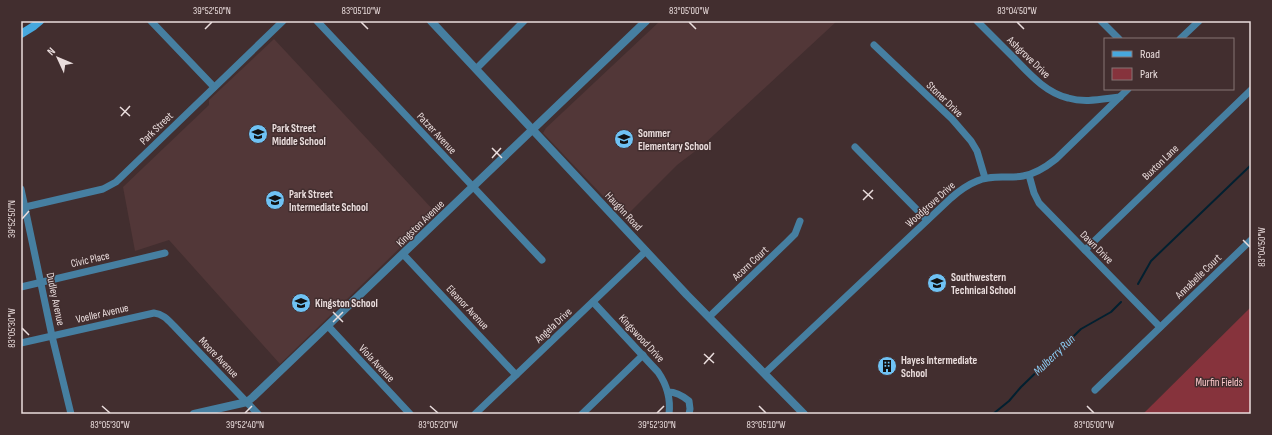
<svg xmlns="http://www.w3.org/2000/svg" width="1272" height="435" font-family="'Sofia Sans Condensed',sans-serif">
  <rect width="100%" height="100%" fill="#422e2f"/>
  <g fill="#523738">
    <polygon points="660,21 837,21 702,146 677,165 624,218 543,133 546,128"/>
    <polygon points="274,39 436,213 280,364 169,240 135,251 123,187 209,105 209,100"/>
  </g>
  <polygon fill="#86333c" points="1251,307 1251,414 1143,414"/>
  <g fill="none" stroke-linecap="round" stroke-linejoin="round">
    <g stroke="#022030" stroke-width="2">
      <polyline points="1138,284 1151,261 1251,165"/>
      <polyline points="993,414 1009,401 1021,387 1081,329 1111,312 1121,302"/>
    </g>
    <g stroke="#467fa1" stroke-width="7">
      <polyline points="151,21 214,87"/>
      <polyline points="317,21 542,260"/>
      <path d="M977,21C989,33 1000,44 1012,56C1028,72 1044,92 1068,98C1085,103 1102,99 1120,97"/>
      <polyline points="1101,21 1119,39"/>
      <polyline points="1180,39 1199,21"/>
      <polyline points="874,45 952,119 971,141 977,151 985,178"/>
      <polyline points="476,69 524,21"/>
      <polyline points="855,147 927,220"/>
      <polyline points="1029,175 1034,193 1039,203 1160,327"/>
      <polyline points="21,189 52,336 71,414"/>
      <polyline points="21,208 103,189 116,182 283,21"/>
      <polyline points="1085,250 1251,90"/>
      <polyline points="403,254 516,375"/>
      <polyline points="21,287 165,253"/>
      <path d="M593,302L658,372C667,385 671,398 669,414"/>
      <polyline points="709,317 787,242 795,234 800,221"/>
      <polyline points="328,326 410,414"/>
      <path d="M21,343L154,313C163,314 168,320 174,326L258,414"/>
      <path d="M765,373L951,198C959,191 967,185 977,181C992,174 1008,179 1023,176C1035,174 1046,167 1056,159L1128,89"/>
      <polyline points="1095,390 1251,240"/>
      <path d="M668,392C676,392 683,396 689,401L690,409L689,414"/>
      <polyline points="475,414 646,251"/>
      <polyline points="582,414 643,355"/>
    </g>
    <g stroke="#467fa1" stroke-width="8">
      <polyline points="431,21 687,295 804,414"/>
      <polyline points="194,414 247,402 253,397 646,21"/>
    </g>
    <polyline stroke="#47a8de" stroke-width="8" points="21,34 34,26 40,21"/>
  </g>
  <path fill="none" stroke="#eadddd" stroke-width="1.5" d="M361,22L368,29M689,22L696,29M1017,22L1024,29M205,29L212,22M120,107L130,116M121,116L130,106M492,148L502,158M492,158L501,148M863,190L873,199M863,200L873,190M22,219L29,211M1243,240L1250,247M333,312L343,322M333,322L343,312M22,328L29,335M704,354L714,363M704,364L714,353M102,406L110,413M430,406L438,413M759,406L766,413M1087,406L1094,413M245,413L252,406M657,413L664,406"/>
  <defs>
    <g id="school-disc" transform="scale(1)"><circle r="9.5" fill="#6fc2f4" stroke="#422e2f"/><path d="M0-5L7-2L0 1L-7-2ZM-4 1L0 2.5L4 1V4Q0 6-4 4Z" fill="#111"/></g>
    <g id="building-disc" transform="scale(1)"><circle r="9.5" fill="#6fc2f4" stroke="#422e2f"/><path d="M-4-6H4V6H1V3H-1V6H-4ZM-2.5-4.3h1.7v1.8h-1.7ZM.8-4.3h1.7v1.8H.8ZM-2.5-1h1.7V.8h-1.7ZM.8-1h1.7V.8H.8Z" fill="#111"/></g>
  </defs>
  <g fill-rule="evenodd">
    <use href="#school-disc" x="258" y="134"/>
    <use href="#school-disc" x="624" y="139"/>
    <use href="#school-disc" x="275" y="200"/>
    <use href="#school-disc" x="937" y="283"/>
    <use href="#school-disc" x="301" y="303"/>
    <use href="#building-disc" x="887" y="366"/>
  </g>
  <g text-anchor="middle" stroke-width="3" stroke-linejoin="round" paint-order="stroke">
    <g font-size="11" fill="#eadddd" stroke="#422e2f">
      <text transform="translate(1029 57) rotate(44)" y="4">Ashgrove Drive</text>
      <text transform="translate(945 99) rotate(44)" y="4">Stoner Drive</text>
      <text transform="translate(156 128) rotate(-44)" y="4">Park Street</text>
      <text transform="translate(437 133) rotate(47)" y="4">Patzer Avenue</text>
      <text transform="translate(1160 162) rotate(-44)" y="4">Buxton Lane</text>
      <text transform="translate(930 204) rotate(-42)" y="4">Woodgrove Drive</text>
      <text transform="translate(624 211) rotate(47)" y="4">Haughn Road</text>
      <text transform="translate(420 223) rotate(-44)" y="4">Kingston Avenue</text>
      <text transform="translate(1097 247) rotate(45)" y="4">Dawn Drive</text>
      <text transform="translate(90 259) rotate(-13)" y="4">Civic Place</text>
      <text transform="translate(750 263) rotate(-43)" y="4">Acorn Court</text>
      <text transform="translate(1198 276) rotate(-44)" y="4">Annabelle Court</text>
      <text transform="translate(56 299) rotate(78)" y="4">Dudley Avenue</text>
      <text transform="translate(468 307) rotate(47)" y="4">Eleanor Avenue</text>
      <text transform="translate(102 313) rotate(-13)" y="4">Voeller Avenue</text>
      <text transform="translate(553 325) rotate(-43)" y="4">Angela Drive</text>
      <text transform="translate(642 338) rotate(47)" y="4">Kingswood Drive</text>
      <text transform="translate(219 357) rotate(46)" y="4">Moore Avenue</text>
      <text transform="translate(377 363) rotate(47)" y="4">Viola Avenue</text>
    </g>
    <g font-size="11" font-weight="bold" fill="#eadddd" stroke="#422e2f" text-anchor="start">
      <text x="272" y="132">Park Street<tspan x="272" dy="13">Middle School</tspan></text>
      <text x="638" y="137">Sommer<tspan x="638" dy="13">Elementary School</tspan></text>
      <text x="289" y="198">Park Street<tspan x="289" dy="13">Intermediate School</tspan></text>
      <text x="951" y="281">Southwestern<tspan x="951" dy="13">Technical School</tspan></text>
      <text x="315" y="307">Kingston School</text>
      <text x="901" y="364">Hayes Intermediate<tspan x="901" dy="13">School</tspan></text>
    </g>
    <g font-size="11" fill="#fac7c9" stroke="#422e2f">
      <text x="1219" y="386">Murfin Fields</text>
    </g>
    <g font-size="12" font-style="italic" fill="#8ccdf6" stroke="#422e2f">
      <text transform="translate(1054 355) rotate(-44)" y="4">Mulberry Run</text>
    </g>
  </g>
  <rect width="1272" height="435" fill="none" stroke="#422e2f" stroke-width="44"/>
  <rect x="1104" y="38" width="130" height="52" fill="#422e2f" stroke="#857475"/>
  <rect x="1112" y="51" width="20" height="6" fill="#47a8de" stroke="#857475"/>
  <text x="1140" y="58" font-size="12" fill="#eadddd">Road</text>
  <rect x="1112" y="68" width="20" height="12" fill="#86333c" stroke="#857475"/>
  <text x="1140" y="78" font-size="12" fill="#eadddd">Park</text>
  <g transform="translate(58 58) rotate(314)" stroke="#422e2f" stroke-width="3" paint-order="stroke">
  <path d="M0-3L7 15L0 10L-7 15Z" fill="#eadddd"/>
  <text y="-6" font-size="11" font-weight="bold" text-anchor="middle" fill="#eadddd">N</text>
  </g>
  <rect x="22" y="22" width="1228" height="391" fill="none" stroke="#eadddd" stroke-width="1.5"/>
  <g font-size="10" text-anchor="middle" fill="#eadddd">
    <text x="212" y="14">39°52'50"N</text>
    <text x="361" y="14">83°05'10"W</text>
    <text x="689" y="14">83°05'00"W</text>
    <text x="1017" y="14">83°04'50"W</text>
    <text transform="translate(11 219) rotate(-90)" y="4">39°52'50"N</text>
    <text transform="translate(1261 247) rotate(-90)" y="4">83°04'50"W</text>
    <text transform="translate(11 328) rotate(-90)" y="4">83°05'30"W</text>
    <text x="110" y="428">83°05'30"W</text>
    <text x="245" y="428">39°52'40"N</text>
    <text x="438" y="428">83°05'20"W</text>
    <text x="657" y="428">39°52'30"N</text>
    <text x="766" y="428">83°05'10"W</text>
    <text x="1094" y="428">83°05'00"W</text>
  </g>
</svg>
